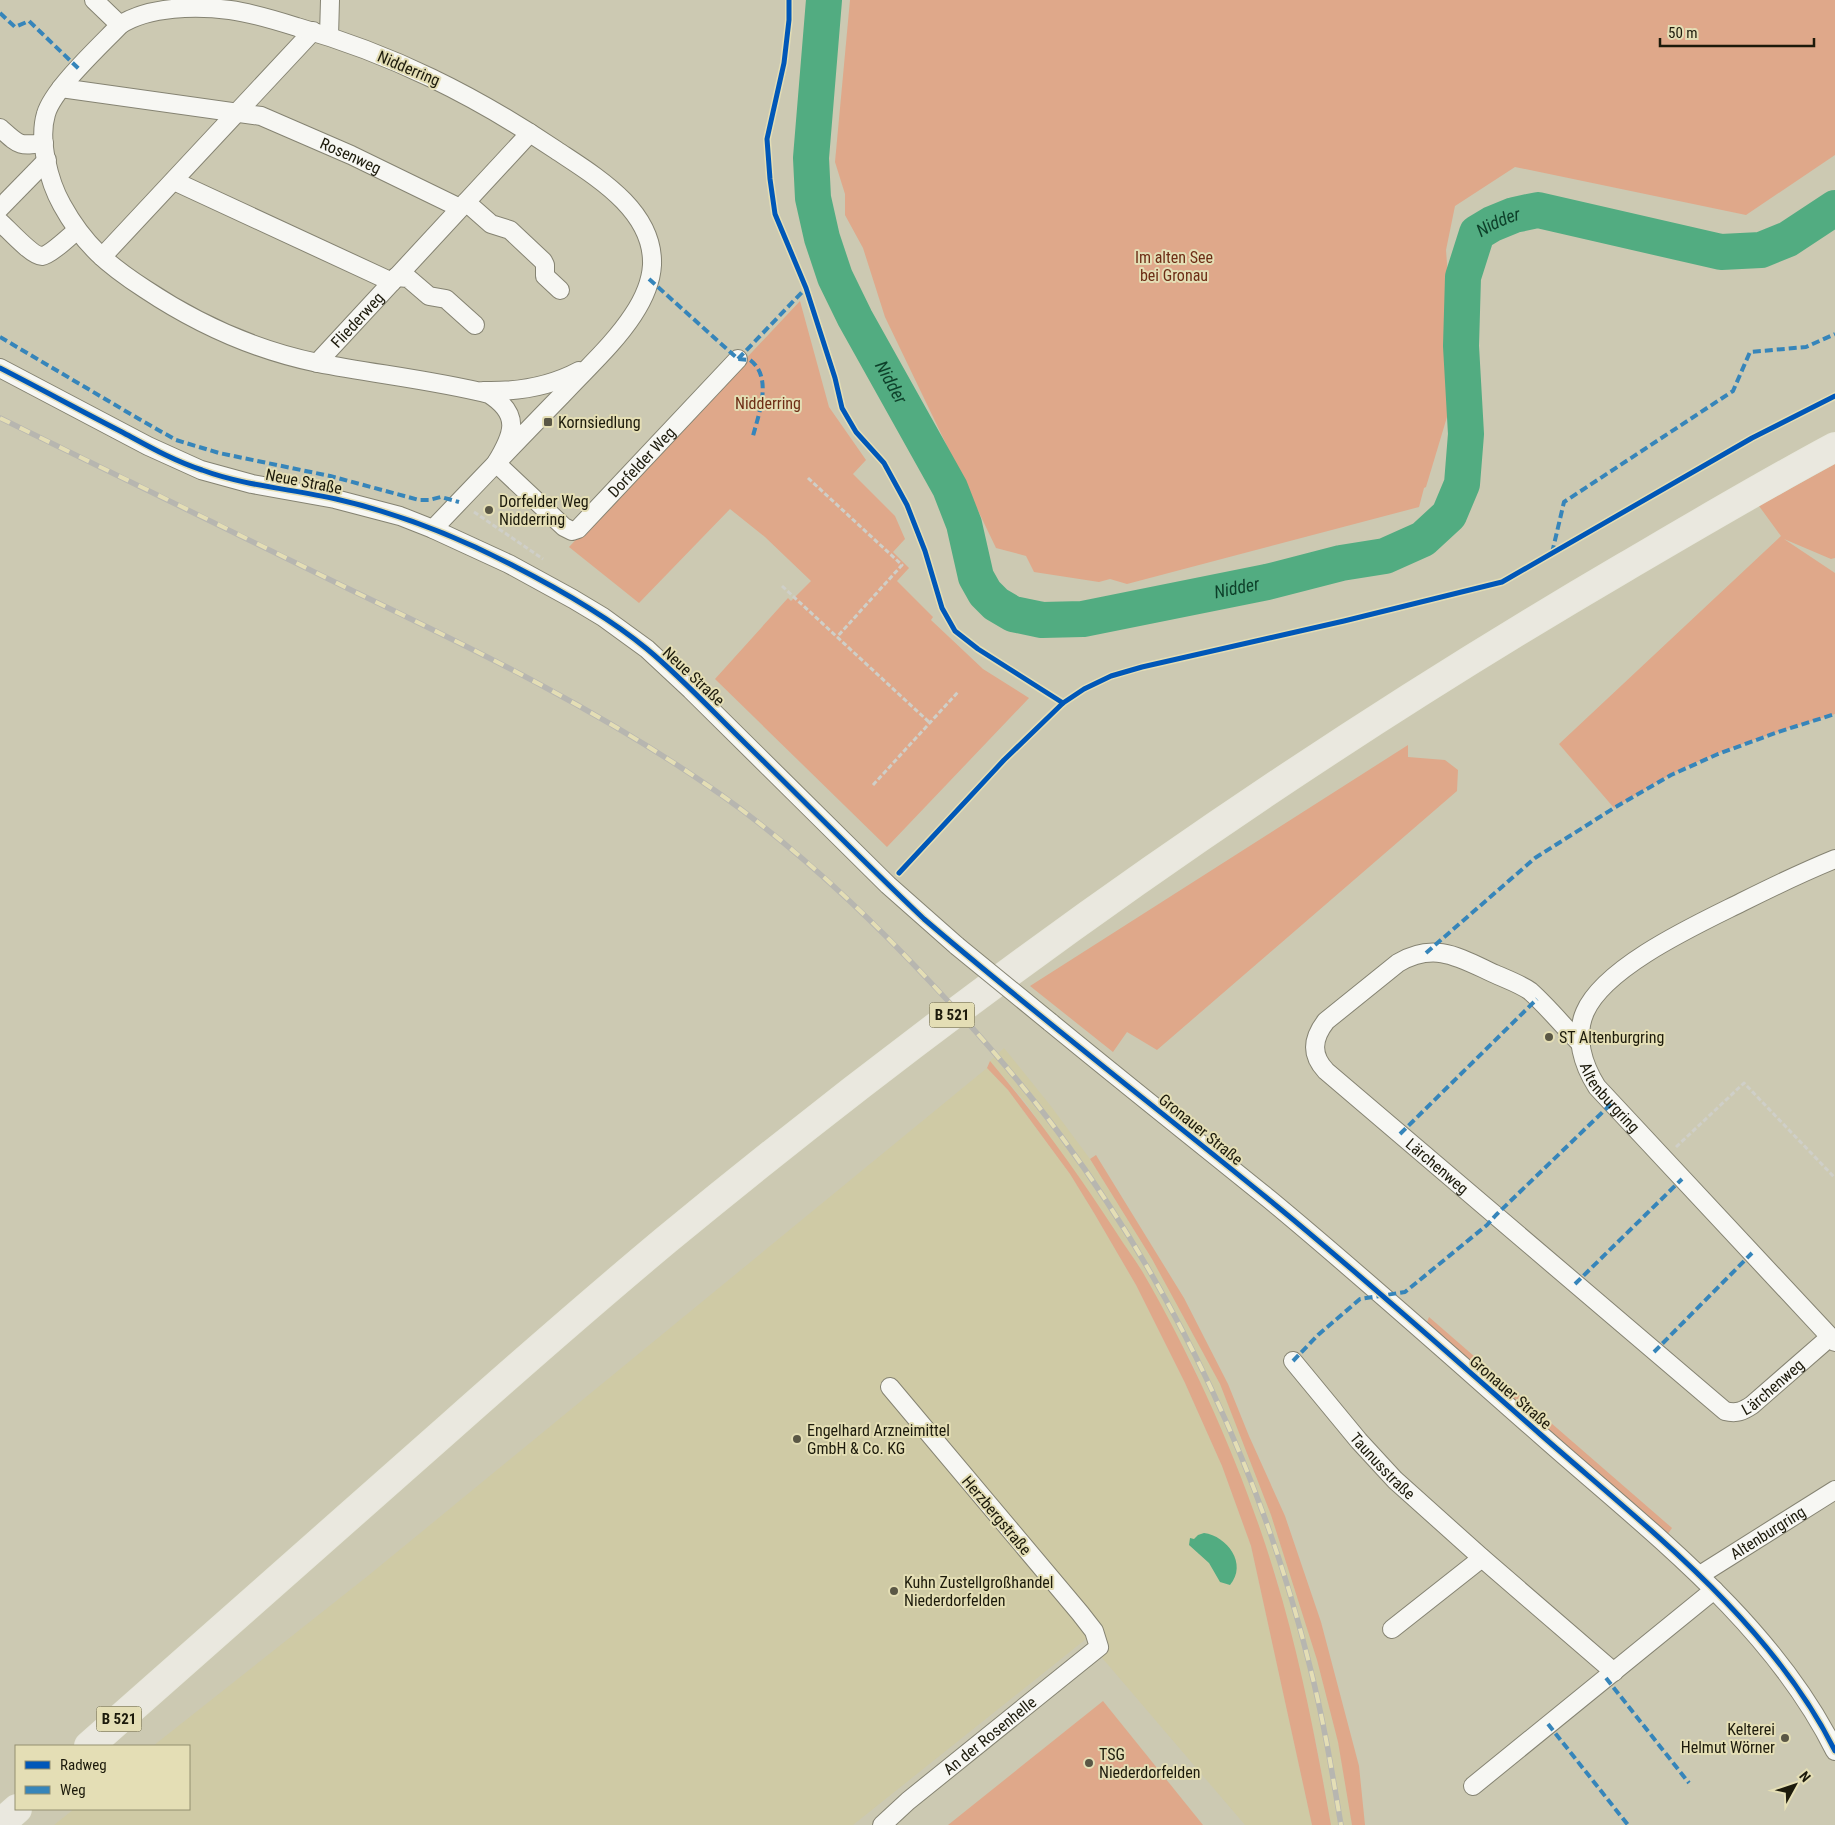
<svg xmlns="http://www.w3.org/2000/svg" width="1835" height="1825" font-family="'Roboto Condensed',sans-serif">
  <rect width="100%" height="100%" fill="#ccc9b2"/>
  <g fill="#cfcaa5">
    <polygon points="1004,1048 1050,1105 1090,1159 1152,1259 1220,1384 1271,1515 1317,1660 1338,1742 1352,1825 1331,1825 1317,1747 1276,1576 1231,1454 1193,1365 1141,1269 1026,1103 990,1061"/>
    <polygon points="987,1068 1008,1090 1070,1174 1094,1213 1136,1285 1185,1383 1222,1466 1251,1546 1312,1825 1245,1825 1086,1639 853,1825 54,1825 74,1809 189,1809 189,1746 153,1746 369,1575"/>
  </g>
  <g fill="#dfa88a">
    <polygon points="850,0 1835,0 1835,155 1746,215 1515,167 1455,206 1446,250 1456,387 1426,487 1424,488 1419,507 1127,584 1110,579 1099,582 1034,572 1026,556 996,548 885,317 863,248 845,215 845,194 835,162"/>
    <polygon points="800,301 829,407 866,460 853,474 895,516 905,539 893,552 909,568 897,581 933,617 931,620 983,669 1029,698 887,847 715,679 788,598 791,601 811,581 765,537 730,509 639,603 569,547"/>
    <path d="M1835,464V558L1831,559L1784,539L1835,573V714C1780,731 1722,748 1670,775C1651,785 1633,797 1614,808L1559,744L1781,536L1759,506Z"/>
    <polygon points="1408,745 1408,757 1445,760 1458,770 1457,791 1157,1050 1127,1032 1113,1052 1030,986"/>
    <path d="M990,1061C1036,1115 1077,1172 1116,1232C1124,1245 1134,1258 1142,1271C1197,1366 1243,1470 1275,1575C1300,1657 1316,1741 1331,1825H1312L1251,1546L1222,1466L1185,1383L1136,1285L1094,1213L1070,1174L1008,1090L987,1068Z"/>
    <polygon points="1096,1155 1184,1298 1228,1384 1249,1436 1285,1516 1321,1622 1359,1766 1365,1825 1352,1825 1338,1742 1317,1660 1271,1515 1220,1384 1152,1259 1090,1159"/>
    <polygon points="1429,1317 1672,1528 1667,1535 1453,1347 1427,1322"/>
    <polygon points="1103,1701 1203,1825 948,1825"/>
  </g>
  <path fill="#52ac81" d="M1204,1533C1227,1536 1248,1564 1230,1585L1220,1582L1209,1563L1189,1545L1190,1538L1194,1539L1198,1535Z"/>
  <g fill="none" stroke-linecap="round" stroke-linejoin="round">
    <path stroke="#52ac81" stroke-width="36" id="s1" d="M824,0L811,158L813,198L822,238L835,277L855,318L950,488L964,524L976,577L985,593L996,604L1013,614L1042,620L1083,619L1267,582L1341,563L1385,556L1423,539L1449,515L1462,484L1466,434L1461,346L1463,277L1477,233L1492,224L1514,215L1538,210L1721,252L1761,250L1788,239L1835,208"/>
    <g stroke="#858372" stroke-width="20">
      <g id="street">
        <polyline points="94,0 120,25"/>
        <polyline points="329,36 330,0"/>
        <path id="s2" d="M61,88L261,116L351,155L460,208"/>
        <path d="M0,128C20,146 18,146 44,143"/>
        <polyline points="174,181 392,282"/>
        <polyline points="466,202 491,224 510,230 543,261 545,265 545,276 560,290"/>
        <polyline points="0,208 47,160"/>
        <path d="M0,222C8,229 32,256 42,256C50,255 70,236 76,231"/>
        <polyline points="102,257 313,31"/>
        <polyline points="396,277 408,278 429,296 446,299 475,325"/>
        <path id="s3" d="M317,363L530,133"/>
        <polyline points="0,368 148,446 201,470 252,484 335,499 400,516 433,529 509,564 573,599 603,617 647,649 691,690 888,885 957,946"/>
        <path d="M483,391C517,392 549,387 579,371"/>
        <path id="s4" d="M496,463L564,527L572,531L578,529L738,359"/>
        <path d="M433,529C476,484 519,439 562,395C586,369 614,344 633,315C643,300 651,282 652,265C654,210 595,176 556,150C474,95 392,54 297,27C275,20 252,13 230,10C197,6 149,6 120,25C101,45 53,89 46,114C38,140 49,182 62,205C84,245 108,265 145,289C199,325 255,350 318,363C374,374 433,380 489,394C522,415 513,435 496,463"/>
        <path id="s5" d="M1835,859C1803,872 1772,887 1742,902C1698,924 1605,966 1585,1012C1574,1037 1583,1065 1597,1087L1835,1342"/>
        <path d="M1050,1022C1123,1082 1196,1140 1269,1199C1362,1276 1452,1357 1543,1437C1648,1530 1771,1622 1835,1751"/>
        <path id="s6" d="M1581,1044C1564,1027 1548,1007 1530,991C1520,984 1506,979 1495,974C1460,958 1435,941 1398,963L1326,1021C1312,1039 1311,1055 1326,1071L1725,1411C1737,1414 1743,1411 1752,1405L1830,1337"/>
        <path id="s7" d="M1293,1361L1359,1441L1395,1480L1482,1558L1614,1672"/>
        <path id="s8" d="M1700,1575L1835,1490"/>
        <polyline points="1392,1629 1482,1558"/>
        <polyline points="1473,1786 1714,1590"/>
        <path id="s9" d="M882,1825L908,1801L1099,1647L1094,1631L1080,1613L890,1387"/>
      </g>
    </g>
    <g stroke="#e8e7dc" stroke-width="30">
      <g id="primary">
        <path d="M89,1746C210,1640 330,1533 450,1427C521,1364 593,1301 666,1240C968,991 1288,764 1625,567C1695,526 1764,485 1835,447"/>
        <polyline points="0,1824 17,1809"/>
      </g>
    </g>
    <g stroke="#cfcfc8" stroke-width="3" stroke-dasharray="5 2.5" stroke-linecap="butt">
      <polyline points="808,478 902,565 837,637"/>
      <polyline points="474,512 543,559"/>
      <polyline points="782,586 930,723"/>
      <polyline points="873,785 958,692"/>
      <polyline points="1676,1147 1744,1083 1835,1178"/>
    </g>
    <use href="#street" stroke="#f7f7f3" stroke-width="18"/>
    <use href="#primary" stroke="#eae8df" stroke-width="28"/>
    <g stroke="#b7b6b0" stroke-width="5.5">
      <path id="rail" d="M0,418C117,475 234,532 351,590C478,651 605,713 720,794C799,850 869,916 934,986C979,1034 1022,1083 1061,1136C1176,1292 1262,1474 1309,1663C1323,1717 1332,1771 1341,1825"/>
    </g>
    <use href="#rail" stroke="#e4deb5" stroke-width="4" stroke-dasharray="11" stroke-linecap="butt"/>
    <g stroke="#858372" stroke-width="20" stroke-linecap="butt">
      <polyline id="street-bridge" points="957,946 1050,1022"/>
    </g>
    <use href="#street-bridge" stroke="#f7f7f3" stroke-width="18"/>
    <g stroke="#3685ba" stroke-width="4" stroke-dasharray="8 4" stroke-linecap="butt">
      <polyline points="0,13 15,27 29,21 79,69"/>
      <path d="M649,279L738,359L750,360C773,377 759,413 753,436"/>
      <polyline points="0,337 139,419 176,440 219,453 330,476 419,500 429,500 441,497 459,502"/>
      <polyline points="738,359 806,288"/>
      <polyline points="1552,553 1564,502 1733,391 1750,352 1806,347 1835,334"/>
      <polyline points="1426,953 1535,858 1614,808 1671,775 1718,754 1778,732 1835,714"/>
      <polyline points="1400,1134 1537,999"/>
      <polyline points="1575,1284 1682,1179"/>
      <polyline points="1654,1352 1752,1253"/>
      <polyline points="1293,1361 1318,1335 1360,1299 1405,1292 1487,1225 1496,1215 1612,1103"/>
      <polyline points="1606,1678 1689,1783"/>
      <polyline points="1548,1724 1628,1825"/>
    </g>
    <g stroke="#e4deb5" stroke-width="8">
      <g id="cycleway">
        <polyline points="789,0 789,20 784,63 767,139 770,179 775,214 806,288 835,378 842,408 856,432 884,463 907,505 925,551 942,608 955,631 978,649 1063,703"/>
        <path d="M0,368C41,389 81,411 122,432C148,446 174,461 202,470C245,486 292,489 336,499C397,513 456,536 512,565C559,589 607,616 647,649C683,679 714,713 747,745C806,803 864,862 924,919C1036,1015 1153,1105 1267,1198C1360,1274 1450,1355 1540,1434C1647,1528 1771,1622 1835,1751"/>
        <polyline points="899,873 1004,760 1063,703 1084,689 1111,676 1142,667 1344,621 1502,582 1752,438 1835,396"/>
      </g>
    </g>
    <use href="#cycleway" stroke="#0057b8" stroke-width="5"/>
  </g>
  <g fill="#5a5745" stroke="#e4deb5" stroke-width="2">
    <rect x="543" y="417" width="10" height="10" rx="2.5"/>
    <circle cx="489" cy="510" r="5"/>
    <circle cx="1549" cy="1037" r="5"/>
    <circle cx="797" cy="1439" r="5"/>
    <circle cx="894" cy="1591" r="5"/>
    <circle cx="1785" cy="1738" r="5"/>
    <circle cx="1089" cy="1763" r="5"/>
  </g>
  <g text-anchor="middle" stroke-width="4" stroke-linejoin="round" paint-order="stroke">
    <g fill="#e4deb5" stroke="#58553e" stroke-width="1">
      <rect x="929.5" y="1002.5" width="45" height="25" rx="4"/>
      <rect x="96.5" y="1706.5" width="45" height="25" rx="4"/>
    </g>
    <g font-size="15" font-weight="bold" fill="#1c1a0b">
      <text x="952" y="1020">B 521</text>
      <text x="119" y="1724">B 521</text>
    </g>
    <g font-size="16" fill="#1c1a0b" stroke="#e4deb5">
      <text transform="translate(409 68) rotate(23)" y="6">Nidderring</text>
      <text dy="6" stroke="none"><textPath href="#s2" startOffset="300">Rosenweg</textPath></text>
      <text dy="6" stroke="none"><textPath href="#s3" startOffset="59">Fliederweg</textPath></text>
      <text dy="6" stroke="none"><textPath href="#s4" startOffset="201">Dorfelder Weg</textPath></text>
      <text transform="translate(304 481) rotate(11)" y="6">Neue Straße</text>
      <text transform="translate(694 676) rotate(43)" y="6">Neue Straße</text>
      <text dy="6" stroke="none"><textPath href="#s5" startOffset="392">Altenburgring</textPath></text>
      <text transform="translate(1201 1129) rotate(39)" y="6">Gronauer Straße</text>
      <text dy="6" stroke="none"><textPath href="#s6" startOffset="510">Lärchenweg</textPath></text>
      <text dy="6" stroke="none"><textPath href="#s6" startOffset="944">Lärchenweg</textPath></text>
      <text transform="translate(1511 1392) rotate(41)" y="6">Gronauer Straße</text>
      <text dy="6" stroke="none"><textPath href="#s7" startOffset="138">Taunusstraße</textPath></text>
      <text transform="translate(997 1515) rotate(50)" y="6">Herzbergstraße</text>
      <text dy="6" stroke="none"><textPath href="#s8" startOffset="80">Altenburgring</textPath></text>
      <text dy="6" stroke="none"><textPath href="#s9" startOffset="140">An der Rosenhelle</textPath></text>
    </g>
    <g font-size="16" fill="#6d2d15" stroke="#e4deb5">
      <text x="1174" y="263">Im alten See<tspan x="1174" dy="18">bei Gronau</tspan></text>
      <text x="768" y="409">Nidderring</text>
    </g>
    <g font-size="16" fill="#1c1a0b" stroke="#e4deb5" text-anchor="start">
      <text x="558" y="428">Kornsiedlung</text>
      <text x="499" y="507">Dorfelder Weg<tspan x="499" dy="18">Nidderring</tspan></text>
      <text x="1559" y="1043">ST Altenburgring</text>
      <text x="807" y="1436">Engelhard Arzneimittel<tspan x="807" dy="18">GmbH &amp; Co. KG</tspan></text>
      <text x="904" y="1588">Kuhn Zustellgroßhandel<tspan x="904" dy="18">Niederdorfelden</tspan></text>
      <text x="1775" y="1735" text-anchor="end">Kelterei<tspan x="1775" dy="18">Helmut Wörner</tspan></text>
      <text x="1099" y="1760">TSG<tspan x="1099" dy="18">Niederdorfelden</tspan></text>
    </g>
    <g font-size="18" font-style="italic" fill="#0d3f29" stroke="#e4deb5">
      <text dy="6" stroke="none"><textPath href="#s1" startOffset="1435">Nidder</textPath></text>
      <text dy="6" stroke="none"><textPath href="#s1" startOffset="400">Nidder</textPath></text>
      <text dy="6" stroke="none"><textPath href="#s1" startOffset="895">Nidder</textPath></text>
    </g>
  </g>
  <rect x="15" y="1745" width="175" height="65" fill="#e4deb5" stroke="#949071"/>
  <rect x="25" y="1761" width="25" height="8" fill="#0057b8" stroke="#949071"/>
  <text x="60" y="1770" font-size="15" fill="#1c1a0b">Radweg</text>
  <rect x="25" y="1786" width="25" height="8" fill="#3685ba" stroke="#949071"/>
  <text x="60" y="1795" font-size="15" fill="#1c1a0b">Weg</text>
  <g transform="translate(1795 1785) rotate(50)" stroke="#e4deb5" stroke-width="4" paint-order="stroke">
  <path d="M0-4L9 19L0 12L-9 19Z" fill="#1c1a0b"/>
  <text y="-8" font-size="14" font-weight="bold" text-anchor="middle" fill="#1c1a0b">N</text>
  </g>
  <path d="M1660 38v8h154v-8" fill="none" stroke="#1c1a0b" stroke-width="2.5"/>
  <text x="1668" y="38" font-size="15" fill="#1c1a0b" stroke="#e4deb5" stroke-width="4" paint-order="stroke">50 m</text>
</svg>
